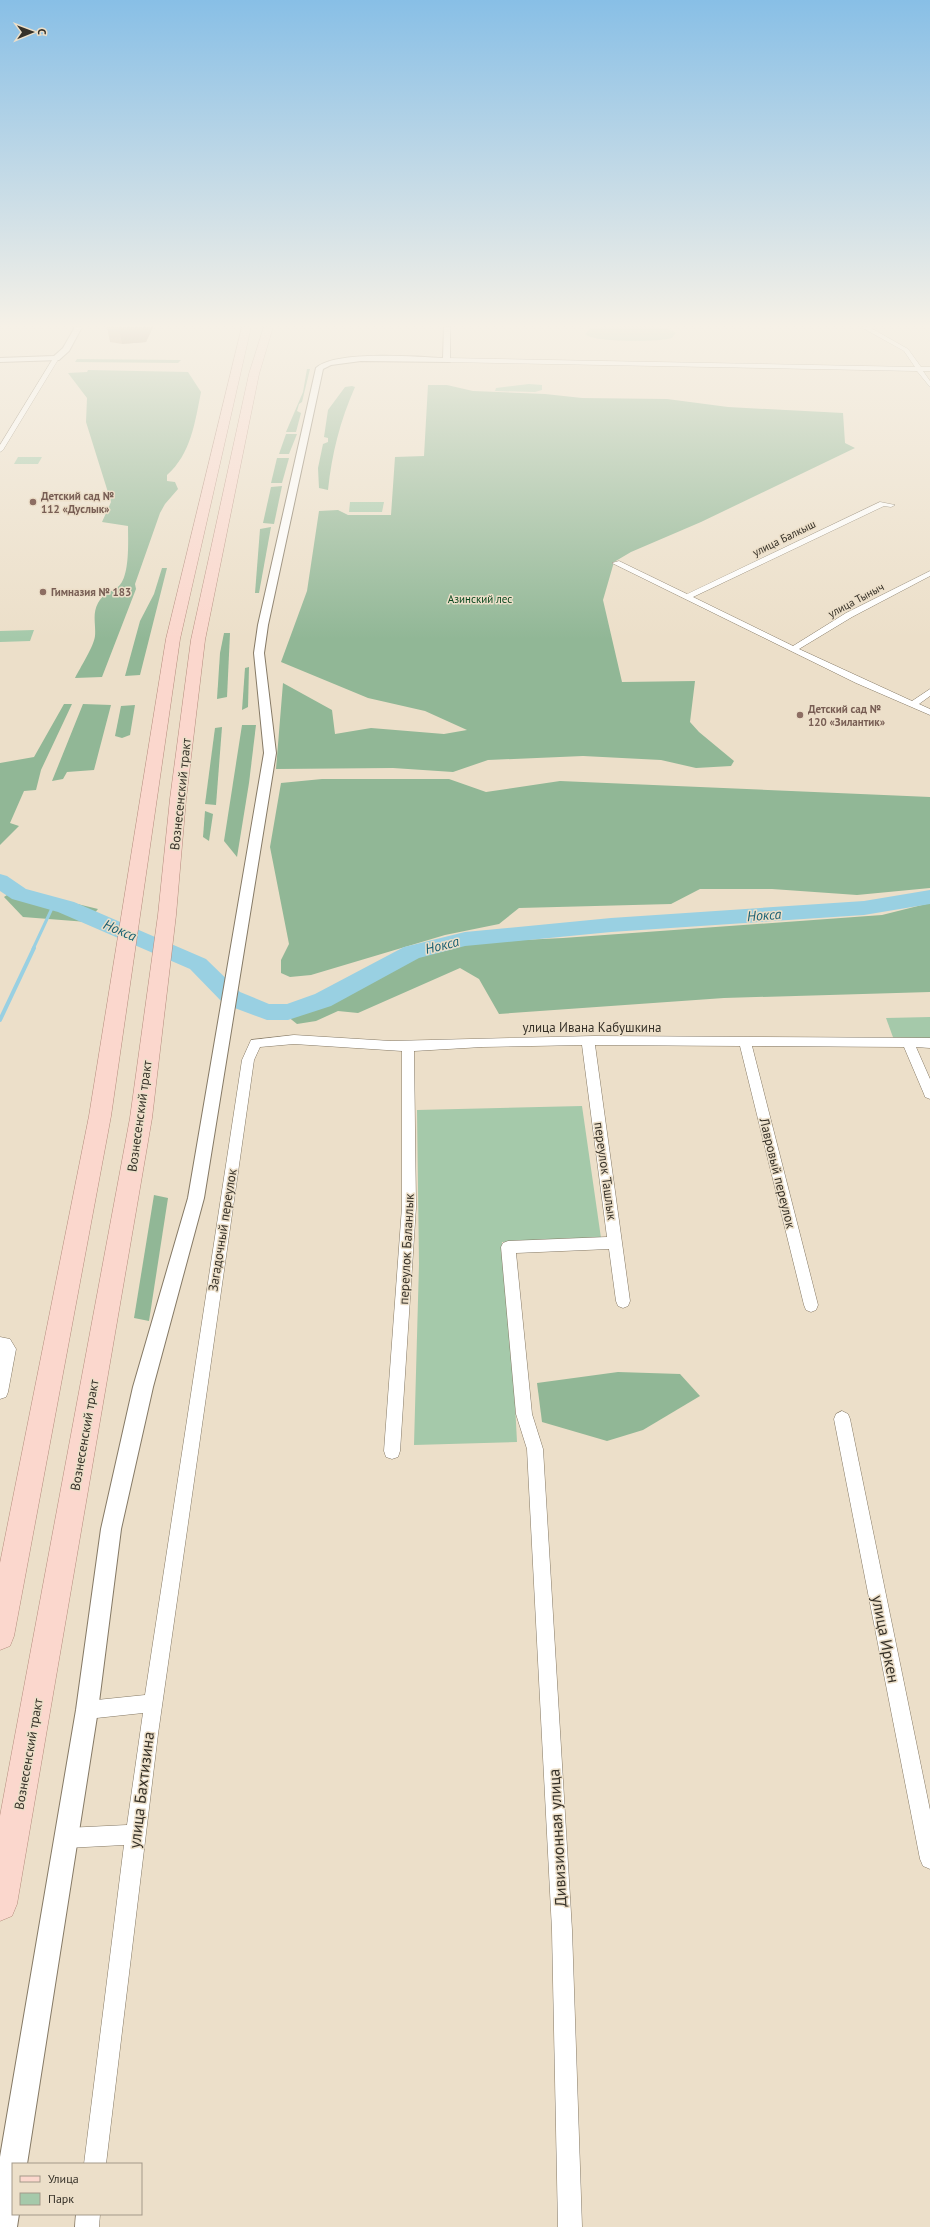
<svg xmlns="http://www.w3.org/2000/svg" width="930" height="2227" font-family="'PT Sans',sans-serif">
  <rect width="100%" height="100%" fill="#ecdfc9"/>
  <g fill="#a5c9aa">
    <path d="M600,327C615,327 666,323 676,333L672,338C660,342 593,343 585,334L590,329Z"/>
    <polygon points="529,384 542,385 542,390 535,392 495,391 496,388"/>
    <polygon points="18,457 42,457 38,464 14,464"/>
    <polygon points="350,502 384,502 382,512 349,512"/>
    <polygon points="34,630 30,641 0,642 0,631"/>
    <polygon points="930,1017 930,1039 894,1040 886,1018"/>
    <polygon points="582,1106 601,1238 502,1242 514,1384 517,1442 414,1445 419,1264 417,1110"/>
  </g>
  <g fill="#91b796">
    <polygon points="77,359 181,360 178,363 75,362"/>
    <polygon points="307,369 310,369 302,402 299,404 297,411 301,413 296,432 286,432 303,392"/>
    <path d="M88,370L188,372L201,392C195,422 191,454 167,475V481L175,482L178,489L165,504L160,513L135,584L136,589L102,677L75,678C80,668 94,646 95,636C96,624 92,614 98,603C103,593 112,592 119,586C130,575 128,541 128,526L102,522L111,502L86,422L87,398L68,373L87,372Z"/>
    <polygon points="428,385 447,385 473,391 545,394 582,398 667,399 728,407 843,413 845,443 855,448 701,522 631,552 614,562 603,600 622,682 695,681 690,722 699,732 734,761 731,766 696,768 661,760 583,756 488,760 453,772 393,768 276,769 283,683 332,710 335,734 371,728 444,734 467,730 425,711 368,698 281,662 307,591 319,511 338,510 348,515 391,515 395,457 424,456"/>
    <path d="M352,386L355,387C340,421 332,453 328,490L319,488L318,468L323,444L328,442V438L324,437L328,410L345,387Z"/>
    <polygon points="286,434 297,434 289,454 279,454"/>
    <polygon points="277,458 289,458 282,483 271,483"/>
    <polygon points="282,486 274,524 263,523 271,487"/>
    <polygon points="271,527 259,593 255,593 260,529"/>
    <polygon points="162,568 167,568 140,675 125,676 140,621 154,594"/>
    <polygon points="224,633 230,633 227,697 217,699 220,653"/>
    <polygon points="249,667 248,707 242,710 245,668"/>
    <polygon points="64,704 72,704 41,770 36,790 24,791 10,823 19,826 0,845 0,763 34,757"/>
    <polygon points="83,704 111,705 94,770 67,772 63,779 52,781"/>
    <polygon points="135,705 130,735 122,738 115,736 121,706"/>
    <polygon points="242,725 256,725 249,783 237,857 224,841"/>
    <polygon points="222,727 216,805 205,804 215,728"/>
    <polygon points="322,779 449,779 486,792 560,781 930,797 930,888 857,895 772,889 700,889 671,904 519,908 499,924 445,935 311,975 290,977 281,973 281,960 289,944 270,847 281,783"/>
    <polygon points="205,811 213,814 209,841 203,837"/>
    <polygon points="16,889 98,909 87,922 23,917 4,897"/>
    <polygon points="930,903 930,992 724,998 499,1014 479,979 460,968 358,1013 338,1011 316,1021 297,1024 287,1016 319,1008 365,981 416,956 466,943 563,938 882,915"/>
    <polygon points="154,1195 168,1198 149,1321 134,1318"/>
    <polygon points="618,1372 680,1374 700,1396 643,1430 607,1441 542,1422 537,1383"/>
  </g>
  <g fill="none" stroke-linecap="round" stroke-linejoin="round">
    <polyline stroke="#99d0e2" stroke-width="3" points="33,949 54,904"/>
    <polyline stroke="#99d0e2" stroke-width="4" points="0,1020 34,948"/>
    <polygon fill="#99d0e2" fill-rule="evenodd" points="0,874 7,876 26,889 74,902 206,959 240,992 269,1004 287,1004 315,994 404,947 465,932 611,918 864,901 930,890 930,904 864,915 611,932 465,946 419,958 331,1006 288,1020 267,1020 224,1004 190,969 58,912 12,899 0,891"/>
    <g stroke="#857965" stroke-width="1">
      <g id="minor">
        <polygon points="861,327 869,327 908,349 921,367 930,367 930,371 923,371 930,381 930,387 917,371 447,362 444,360 447,358 915,367 904,351"/>
        <polygon points="54,357 59,358 3,450 0,452 0,445"/>
        <polygon points="880,502 895,505 891,507 884,506 693,597 793,646 846,613 930,571 930,576 852,617 799,649 912,701 930,689 930,696 919,704 930,709 930,715 856,683 612,563 619,561 687,594"/>
        <polygon points="294,1035 391,1041 594,1036 930,1038 930,1048 916,1047 930,1079 930,1099 925,1097 924,1094 904,1047 752,1046 818,1305 816,1310 811,1312 806,1310 804,1305 740,1046 595,1045 630,1301 628,1306 623,1308 618,1306 616,1301 609,1249 516,1253 532,1414 543,1449 572,1930 582,2227 558,2227 552,1930 527,1449 516,1414 501,1247 503,1243 508,1241 607,1237 582,1045 482,1047 414,1051 416,1207 400,1451 398,1457 392,1459 386,1457 384,1451 402,1207 402,1051 294,1044 260,1047 254,1060 158,1734 106,2164 84,2164 124,1845 66,1848 59,1845 56,1838 59,1831 66,1828 127,1825 143,1713 87,1719 80,1717 78,1710 80,1703 87,1701 145,1695 242,1060 251,1040"/>
        <polygon points="0,1337 10,1339 16,1349 8,1392 6,1397 0,1399"/>
        <polygon points="842,1411 848,1414 850,1419 930,1810 930,1869 923,1866 920,1859 834,1419 836,1414"/>
        <polygon points="76,2214 100,2214 99,2227 75,2227"/>
      </g>
    </g>
    <g stroke="#857965" stroke-width="2">
      <g id="tertiary">
        <polygon points="75,327 82,327 69,351 59,360 0,362 0,358 54,356 63,348"/>
        <path d="M444,327H450V362L361,361L331,365L323,369L268,625L264,653L276,753L204,1198L153,1387L121,1529L98,1710L27,2164H13V2214H19L17,2227H0V2157L76,1710L101,1529L133,1387L188,1198L264,753L254,653L258,625L316,368C335,350 417,357 443,358Z"/>
      </g>
    </g>
    <g stroke="#b48c7d" stroke-width="1">
      <g id="primary">
        <polygon points="242,327 251,327 180,639 111,1116 14,1636 10,1646 0,1650 0,1563 89,1116 166,639"/>
        <polygon points="264,327 273,327 259,374 205,640 186,799 176,915 152,1118 17,1904 12,1916 0,1921 0,1816 130,1118 158,915 170,799 191,640 249,374"/>
      </g>
    </g>
    <use href="#minor" fill="#fff" fill-rule="evenodd"/>
    <use href="#tertiary" fill="#fff" fill-rule="evenodd"/>
    <use href="#primary" fill="#fbd7cd" fill-rule="evenodd"/>
  </g>
  <polygon fill="#ae9173" points="107,327 153,327 146,342 122,344 110,342"/>
  <polygon fill="#8d765e" points="128,327 153,327 146,342 122,344 119,328"/>
  <linearGradient id="sky" x2="0" y2="1"><stop stop-color="#88bfe6"/><stop offset="0.51" stop-color="#f6f1e7"/><stop offset="1" stop-color="#f6f1e7" stop-opacity="0"/></linearGradient>
  <rect width="930" height="639" fill="url(#sky)"/>
  <g fill="#8d6e63" stroke="#ecdfc9" stroke-width="1.5">
    <circle cx="33" cy="502" r="4"/>
    <circle cx="43" cy="592" r="4"/>
    <circle cx="800" cy="715" r="4"/>
  </g>
  <g text-anchor="middle" stroke-width="3" stroke-linejoin="round" paint-order="stroke">
    <g font-size="11" font-weight="bold" fill="#785e54" stroke="#ecdfc9" text-anchor="start">
      <text x="41" y="500">Детский сад №<tspan x="41" dy="13">112 «Дуслык»</tspan></text>
      <text x="51" y="596">Гимназия № 183</text>
      <text x="808" y="713">Детский сад №<tspan x="808" dy="13">120 «Зилантик»</tspan></text>
    </g>
    <g font-size="11" fill="#363128" stroke="#ecdfc9">
      <text transform="translate(784 538) rotate(-26)" y="4">улица Балкыш</text>
      <text transform="translate(856 600) rotate(-28)" y="4">улица Тыныч</text>
    </g>
    <g font-size="11" fill="#09471e" stroke="#ecdfc9">
      <text x="480" y="603">Азинский лес</text>
    </g>
    <g font-size="13" fill="#363128" stroke="#ecdfc9">
      <text transform="translate(180 794) rotate(-84)" y="5">Вознесенский тракт</text>
      <text x="592" y="1032">улица Ивана Кабушкина</text>
      <text transform="translate(139 1116) rotate(-82)" y="5">Вознесенский тракт</text>
      <text transform="translate(606 1171) rotate(82)" y="5">переулок Ташлык</text>
      <text transform="translate(778 1173) rotate(76)" y="5">Лавровый переулок</text>
      <text transform="translate(222 1230) rotate(-81)" y="5">Загадочный переулок</text>
      <text transform="translate(406 1249) rotate(-87)" y="5">переулок Баланлык</text>
      <text transform="translate(84 1435) rotate(-80)" y="5">Вознесенский тракт</text>
      <text transform="translate(28 1754) rotate(-80)" y="5">Вознесенский тракт</text>
    </g>
    <g font-size="14" font-style="italic" fill="#1b6174" stroke="#ecdfc9">
      <text transform="translate(764 915) rotate(-4)" y="5">Нокса</text>
      <text transform="translate(120 930) rotate(23)" y="5">Нокса</text>
      <text transform="translate(442 945) rotate(-14)" y="5">Нокса</text>
    </g>
    <g font-size="16" fill="#363128" stroke="#ecdfc9">
      <text transform="translate(886 1639) rotate(79)" y="6">улица Иркен</text>
      <text transform="translate(141 1790) rotate(-83)" y="6">улица Бахтизина</text>
      <text transform="translate(557 1838) rotate(-93)" y="6">Дивизионная улица</text>
    </g>
  </g>
  <rect x="12" y="2163" width="130" height="52" fill="#ecdfc9" stroke="#a39989"/>
  <rect x="20" y="2176" width="20" height="6" fill="#fbd7cd" stroke="#a39989"/>
  <text x="48" y="2183" font-size="12" fill="#363128">Улица</text>
  <rect x="20" y="2193" width="20" height="12" fill="#a5c9aa" stroke="#a39989"/>
  <text x="48" y="2203" font-size="12" fill="#363128">Парк</text>
  <g transform="translate(32 32) rotate(89)" stroke="#ecdfc9" stroke-width="3" paint-order="stroke">
  <path d="M0-3L7 15L0 10L-7 15Z" fill="#363128"/>
  <text y="-6" font-size="11" font-weight="bold" text-anchor="middle" fill="#363128">С</text>
  </g>
</svg>
